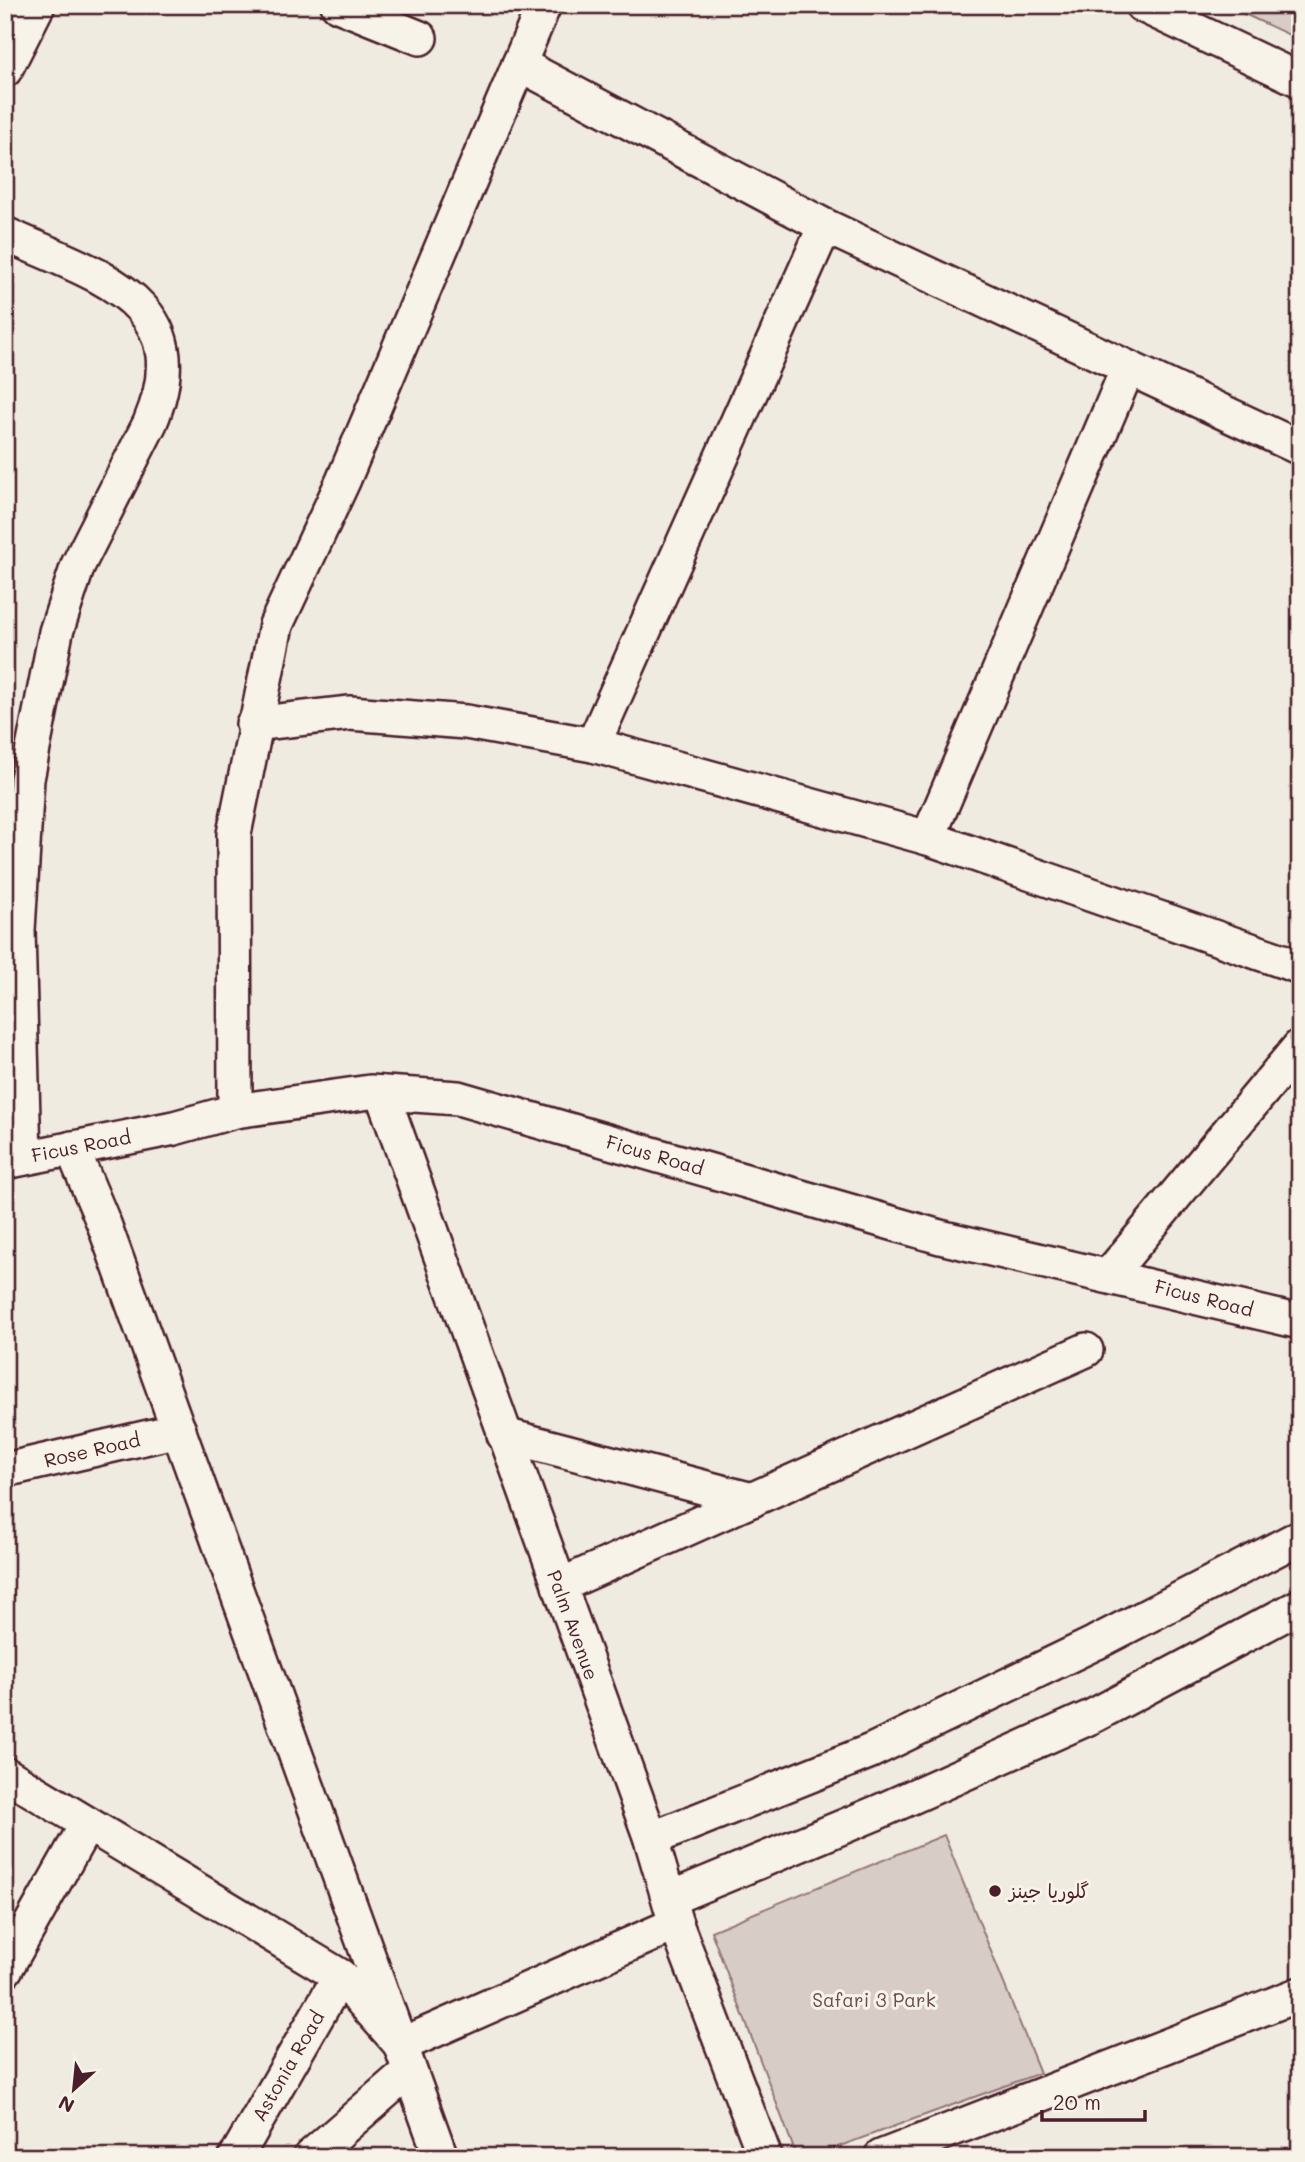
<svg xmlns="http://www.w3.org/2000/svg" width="1305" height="2162" font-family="Mali,'Playpen Sans Arabic',sans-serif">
  <rect width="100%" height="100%" fill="#f0ebe0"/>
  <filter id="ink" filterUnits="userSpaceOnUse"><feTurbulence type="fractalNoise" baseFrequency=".0143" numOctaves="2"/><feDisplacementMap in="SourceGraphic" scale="14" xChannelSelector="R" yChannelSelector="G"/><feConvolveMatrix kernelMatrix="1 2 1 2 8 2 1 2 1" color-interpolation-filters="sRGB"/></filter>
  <g filter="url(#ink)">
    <g fill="#d8cdc6" stroke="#917678" stroke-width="2">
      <polygon points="1225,5 1300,5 1300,40"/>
      <polygon points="944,1835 1040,2073 810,2157 797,2157 711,1931"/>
    </g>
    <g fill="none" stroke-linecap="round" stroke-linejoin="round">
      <g stroke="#4a1f2b" stroke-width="38">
        <g id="minor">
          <polyline points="338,5 420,38"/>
          <polyline points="1142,5 1300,80"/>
          <polyline points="519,64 825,226 1300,448"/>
          <polyline points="5,70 38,5"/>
          <path d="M5,234C93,275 202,299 150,423L78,565L56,632L27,779L18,930L24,1158"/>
          <polyline points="253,724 350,713 466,722 593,745 928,838 1300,967"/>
          <polyline points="593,745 825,226"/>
          <polyline points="928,838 1128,368"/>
          <polyline points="382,1093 651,1839 676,1924 765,2157"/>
          <polyline points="235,1111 234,834 276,625 343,481 544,5"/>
          <polyline points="72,1148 104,1224 441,2157"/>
          <polyline points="5,1162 174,1128 235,1111 370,1092 458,1098 940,1237 1300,1322"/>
          <polyline points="1109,1275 1300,1046"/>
          <polyline points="504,1435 752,1500"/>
          <polyline points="5,1470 179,1430"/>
          <polyline points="559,1586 1086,1350"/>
          <polyline points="5,1774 340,1976 401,2045 676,1924"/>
          <polyline points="651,1839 871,1751 1095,1643 1300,1537"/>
          <polyline points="671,1898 876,1813 1093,1716 1300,1606"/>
          <polyline points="5,1970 87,1824"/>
          <polyline points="236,2157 340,1976"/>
          <polyline points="310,2157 409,2071"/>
          <polyline points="881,2157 1300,1994"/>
        </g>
      </g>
      <use href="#minor" stroke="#f7f3e8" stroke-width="33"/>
    </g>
  </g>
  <circle fill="#4a1f2b" stroke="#f7f3e8" stroke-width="2.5" cx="995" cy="1891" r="7"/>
  <g text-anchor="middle" stroke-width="6" stroke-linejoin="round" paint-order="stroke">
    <g font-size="19" fill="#4a1f2b" stroke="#f7f3e8">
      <text transform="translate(81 1146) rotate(-11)" y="7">Ficus Road</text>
      <text transform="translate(655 1155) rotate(16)" y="7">Ficus Road</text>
      <text transform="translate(1204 1298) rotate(14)" y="7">Ficus Road</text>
      <text transform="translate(92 1450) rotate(-13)" y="7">Rose Road</text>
      <text transform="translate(573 1625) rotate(70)" y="7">Palm Avenue</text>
      <text transform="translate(288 2066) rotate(-60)" y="7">Astonia Road</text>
    </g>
    <g font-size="19" fill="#4a1f2b" stroke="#f7f3e8" text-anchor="start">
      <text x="1009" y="1898">گلوریا جینز</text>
    </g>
    <g font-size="19" fill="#6e4a52" stroke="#f7f3e8">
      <text x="874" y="2007">Safari 3 Park</text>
    </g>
  </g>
  <rect width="1305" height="2162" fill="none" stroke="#f7f3e8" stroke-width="28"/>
  <rect x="14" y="14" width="1277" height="2134" fill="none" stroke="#4a1f2b" stroke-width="2.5" filter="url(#ink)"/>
  <g transform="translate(74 2089) rotate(207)" stroke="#f7f3e8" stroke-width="5" paint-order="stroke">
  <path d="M0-5L12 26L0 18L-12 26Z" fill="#4a1f2b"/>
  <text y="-10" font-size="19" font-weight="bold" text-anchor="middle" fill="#4a1f2b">N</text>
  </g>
  <path d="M1042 2110v10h103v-10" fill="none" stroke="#4a1f2b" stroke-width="3.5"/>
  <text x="1053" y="2110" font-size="21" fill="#4a1f2b" stroke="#f7f3e8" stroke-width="5" paint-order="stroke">20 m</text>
</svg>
